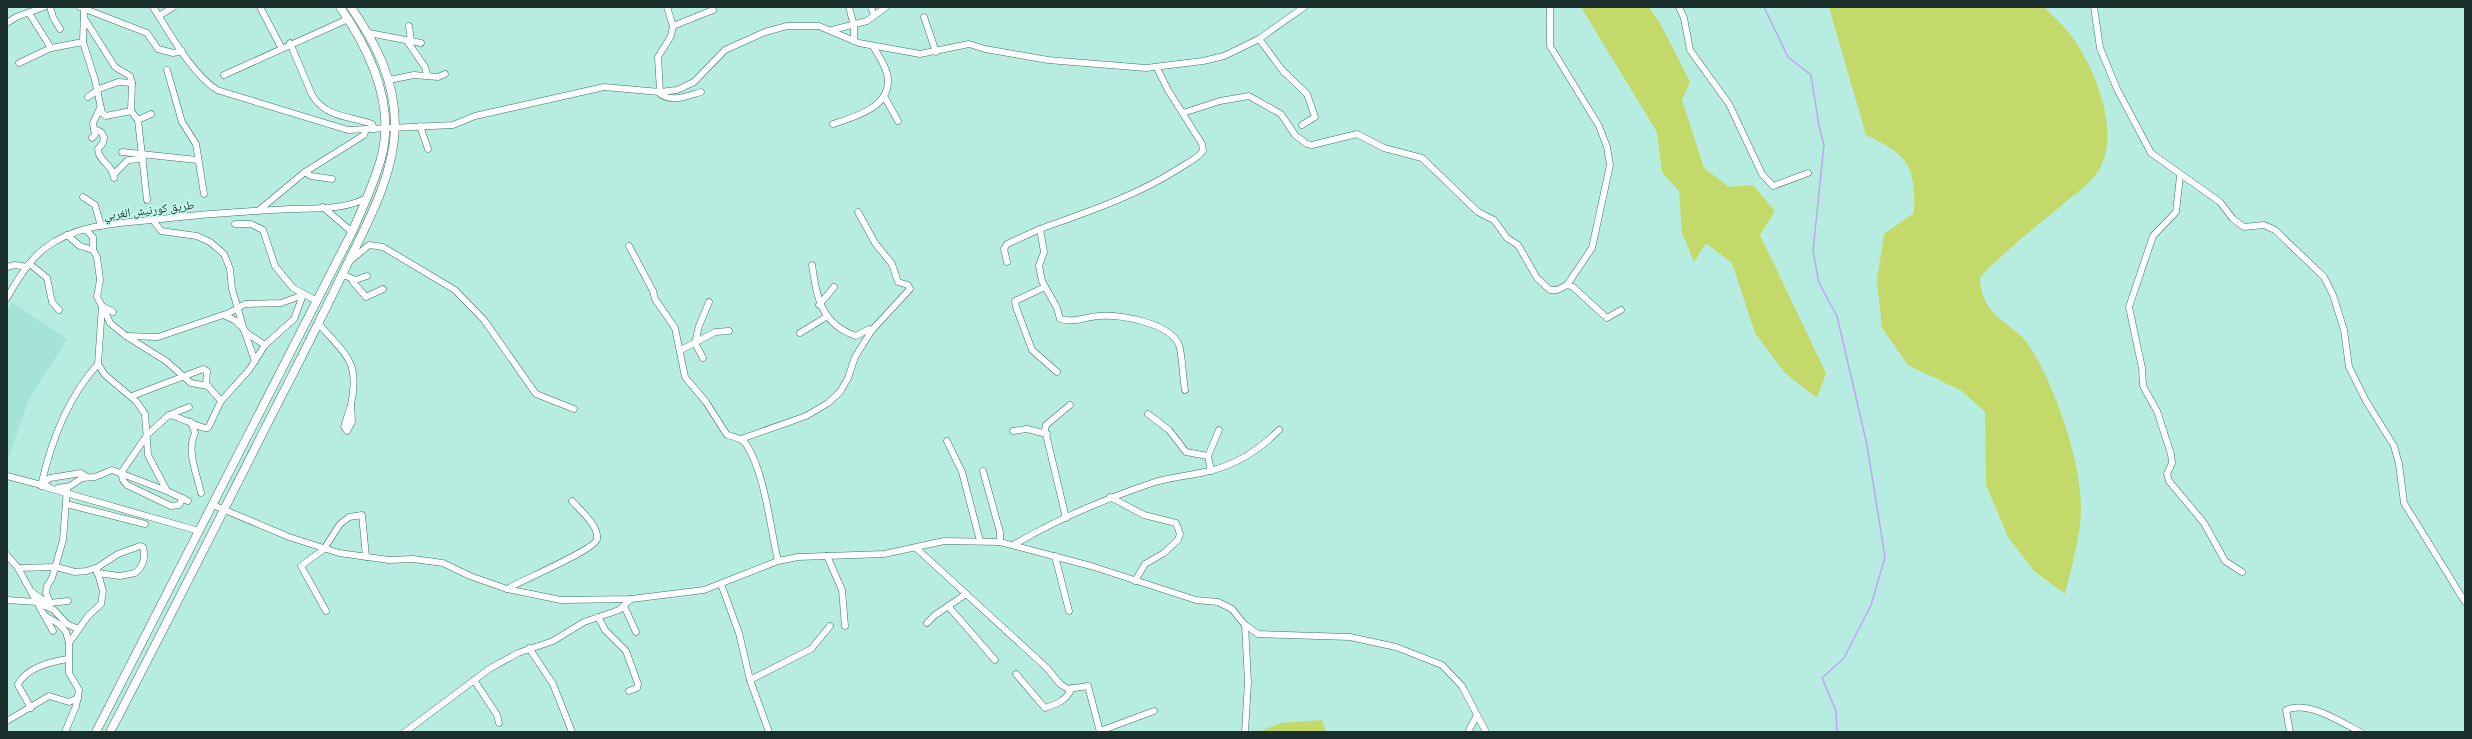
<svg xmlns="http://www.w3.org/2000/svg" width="2472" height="739" font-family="Manrope,'Noto Naskh Arabic',sans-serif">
  <rect width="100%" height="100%" fill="#b7ede0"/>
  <polygon fill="#a4e3d5" points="12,302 67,339 28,401 8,460 7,311"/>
  <g fill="#c3d969">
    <polygon points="1581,7 1649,7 1661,25 1690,82 1682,100 1704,168 1729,187 1753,185 1775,211 1760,235 1826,373 1817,398 1784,372 1755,333 1732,263 1706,243 1694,262 1682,233 1679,191 1662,172 1657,132"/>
    <path d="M1829,7H2044C2054,17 2065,27 2073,38C2097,72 2126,144 2092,179C2083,189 2072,196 2062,205C2034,228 2005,251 1980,277C1980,319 2015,321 2032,350C2056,390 2081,461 2081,508C2081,535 2071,568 2065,594L2034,571L2008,537L1986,485L1985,412L1962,391L1908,365L1882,328L1877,280L1884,234L1914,213C1916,165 1908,155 1866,135Z"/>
    <polygon points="1322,720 1326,732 1258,732 1281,723"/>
  </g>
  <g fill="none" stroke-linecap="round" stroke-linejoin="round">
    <polyline stroke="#bfa6f4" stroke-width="1.5" points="1764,7 1788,57 1811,75 1819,126 1824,145 1813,251 1819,283 1837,316 1867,445 1885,557 1871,605 1844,658 1822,678 1836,711 1837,732"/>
    <g stroke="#3e7066" stroke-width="7">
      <g id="minor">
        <polyline points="50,7 53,17 60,29"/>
        <polyline points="80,7 147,33 158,49 173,53 182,51"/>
        <path d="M153,7C170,33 191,73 217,90L348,130L453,125L475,116L604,87L660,92L677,90L694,82L725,50L765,32L787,26H819L859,43L920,54L969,44L985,49L1048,60L1146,68L1203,61L1224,56L1259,39L1304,7"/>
        <polyline points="260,7 281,47"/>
        <polyline points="849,7 854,26 854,41"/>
        <polyline points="871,7 874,15"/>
        <polyline points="1550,7 1550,46 1599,126 1607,147 1610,165 1592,248 1567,285"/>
        <polyline points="1679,7 1684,18 1690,50 1729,104 1762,174 1773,186 1808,173"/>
        <polyline points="2094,7 2100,48 2117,89 2151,153 2220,202 2233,219 2244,227 2264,225 2275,230 2324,277 2333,295 2344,330 2349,367 2366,401 2394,446 2399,464 2404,503 2465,602"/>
        <polyline points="84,10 83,42 95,80 102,113 106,116 131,111 138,120 147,200"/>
        <polyline points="29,13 51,48"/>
        <polyline points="159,16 173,7"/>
        <polyline points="924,17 936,52"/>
        <polyline points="84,18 115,67 130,76 132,83 131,111"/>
        <polyline points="7,23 16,17 44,7"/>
        <polyline points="409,26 411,41"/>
        <polyline points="673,26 713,10"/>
        <polyline points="832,30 867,21 886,7"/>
        <polyline points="369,33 421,43"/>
        <polyline points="1259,39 1283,71 1307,94 1315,117 1302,125"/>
        <polyline points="407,41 425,67 427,75"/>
        <path d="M290,43L312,95C326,118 350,116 372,124L374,129"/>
        <polyline points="19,63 51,48 83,42"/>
        <path d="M1157,68L1168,90L1202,144L1203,151C1197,159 1187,163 1178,169C1136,196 1087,212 1040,229L1044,252L1039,266L1042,281L1057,308L1060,319C1074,323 1085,317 1099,316C1121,315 1169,322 1179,345C1182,352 1183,380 1185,390"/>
        <polyline points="167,70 182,122 196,144 204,194"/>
        <polyline points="224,75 348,19"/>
        <polyline points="389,80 414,75 438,77 445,74"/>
        <path d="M658,92C670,104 687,96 701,92"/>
        <polyline points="660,92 658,57 671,36 673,26 667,7"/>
        <polyline points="884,96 898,121"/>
        <polyline points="88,97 99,89 118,82 132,83"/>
        <polyline points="1183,113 1220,101 1249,96 1281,114 1295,135 1307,144 1312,145 1357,134 1384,148 1422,158 1478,212 1494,220 1507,238 1518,245 1537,278 1550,290 1557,290 1567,285 1573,287 1607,318 1621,310"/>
        <polyline points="138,120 151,114"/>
        <path d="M833,124C854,117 889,108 888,80C888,69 878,55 873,46"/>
        <polyline points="420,126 428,149"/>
        <path d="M94,129L101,132L104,137L103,143L98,149C98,161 113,165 114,178"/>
        <polyline points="92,138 95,135 93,123 100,108"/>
        <polyline points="122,152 197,160"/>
        <polyline points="305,172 311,176 332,179"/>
        <polyline points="114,174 128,160 143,159"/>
        <polyline points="2180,176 2176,212 2153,236 2129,307 2142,368 2143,386 2157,411 2171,454 2172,463 2167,474 2169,481 2204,523 2225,561 2242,572"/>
        <polyline points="83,197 95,205 101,226"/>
        <polyline points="323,207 352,232"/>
        <polyline points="258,211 305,172 364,135 366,129"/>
        <polyline points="153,220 161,231 197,236 210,242 224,254 230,269 232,289 244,330 255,361"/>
        <polyline points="235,224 251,224 263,230 275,266 293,288 317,301"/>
        <polyline points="86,230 93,237 93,250 97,257 100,280 97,297 102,306 113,312"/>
        <polyline points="67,235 80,246 93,250"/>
        <path d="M629,246L653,291L655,299L675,328L685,377L706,402L727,435C734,437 742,438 746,444C765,473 770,527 778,561"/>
        <polyline points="351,260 369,245 383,247 455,290 484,320 536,394 574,409"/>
        <polyline points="1007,262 1004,249 1007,244 1040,229"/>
        <polyline points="30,264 47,278 52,302 59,310"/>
        <path d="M812,265C817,298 821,324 856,336L869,329L872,330"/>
        <polyline points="7,267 15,265 27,267"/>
        <polyline points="342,274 355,280 367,276"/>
        <polyline points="355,280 353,282 366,297 383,289"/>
        <polyline points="1045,287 1015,301 1016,307 1032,350 1057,372"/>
        <path d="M7,298C17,280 29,260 45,248C77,223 123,223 161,219C205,214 248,211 291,209C315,208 347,210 368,197"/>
        <polyline points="819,305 834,287"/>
        <polyline points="102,306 98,364 105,375 136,401 145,414 148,455 167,491"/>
        <polyline points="104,309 110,323 126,336 166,361 191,383 208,386 221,401"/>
        <polyline points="224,315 236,321 248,334 265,345"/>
        <path d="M319,324C346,356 360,360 351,405"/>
        <polyline points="800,333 826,317"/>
        <polyline points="126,336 158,337 229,313 245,304 281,303 303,295"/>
        <polyline points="681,350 715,332 729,331"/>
        <polyline points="703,358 695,343 699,326 709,302"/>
        <polyline points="132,396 203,369 207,371 206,385"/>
        <polygon points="351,405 352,422 347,431 344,427"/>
        <polyline points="1148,414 1169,430 1186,452 1208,456 1211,471"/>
        <path d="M169,415C179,416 202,430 208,428L221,401L249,370L265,345L294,319L303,295"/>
        <path d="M191,422L195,433C186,451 197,474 201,493"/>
        <polyline points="1013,431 1027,429 1047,434"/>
        <polyline points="741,439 806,416 828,403 840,392 848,378 855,357 872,330 910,289 908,285 898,282 892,264 875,243 858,212"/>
        <polyline points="947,441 962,472 980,541"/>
        <polyline points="1208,456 1219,430"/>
        <polyline points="983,471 1000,532 1000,542"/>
        <polyline points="7,476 49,487"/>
        <polyline points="87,477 81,473 50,478 46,480 45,487 199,531"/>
        <path d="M41,486C51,441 67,398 98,364"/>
        <polyline points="58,488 70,486 82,478 95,477 112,470 167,491 188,501"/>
        <polyline points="67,489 63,540 52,578 47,586 46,593 50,603 68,601"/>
        <polyline points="1110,497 1144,515 1176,523 1180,534 1178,540 1164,553 1145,564 1135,581"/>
        <polyline points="183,498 179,505 171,506 127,485 123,480 121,473 147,435 169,415 189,407"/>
        <polyline points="66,504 145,524"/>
        <polyline points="213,505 289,537 339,553 389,560 413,559 443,563 470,576 507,589 561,600 631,599 704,590 778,561 798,557 884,554 944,541 1000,542 1091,566 1196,600 1218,602 1232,609 1244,624 1258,634 1350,637 1396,647 1442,665 1462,686 1486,732"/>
        <polyline points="1066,518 1045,430 1046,425 1070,405"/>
        <path d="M1013,545C1058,519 1104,499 1152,483C1170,477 1190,476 1209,471C1236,465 1260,449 1279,430"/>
        <polyline points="916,548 1047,668 1060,684 1068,689 1088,686 1100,732"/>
        <polyline points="7,555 18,568 44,615 59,624 66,632 69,643 69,673 79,690 76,706 65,732"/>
        <polyline points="827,556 842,590 845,626"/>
        <polyline points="1055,556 1069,611"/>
        <path d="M18,568L56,567L75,572L87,571L98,567L118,554L140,546L143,547C146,557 143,567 135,573L120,576L97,573"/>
        <polyline points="721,584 739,633 750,680 769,732"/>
        <path d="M507,589C522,580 595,550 597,539C599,526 580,510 572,501"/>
        <polyline points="32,592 50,605"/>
        <polyline points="7,600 37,602 54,610 67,624 78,629"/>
        <polyline points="624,606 636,632"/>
        <polyline points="948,606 995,660"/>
        <polyline points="326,611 301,566 324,549 340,524 349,517 362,515 366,557"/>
        <polyline points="44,615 53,631"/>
        <polyline points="598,617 605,630 626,651 638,684 637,688 629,691"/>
        <polyline points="927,623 935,615 966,594"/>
        <polyline points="69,643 88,616 101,604 103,591 97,570"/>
        <polyline points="529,648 553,684 572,732"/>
        <path d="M1016,674L1045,708C1057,704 1066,701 1072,688"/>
        <polyline points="474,680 497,715 499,723"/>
        <polyline points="750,680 811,649 830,626"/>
        <path d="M31,708L19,687L18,684C28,667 50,662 68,659"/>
        <polyline points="7,721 49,696 69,702 78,698"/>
        <polyline points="1100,731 1154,711"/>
        <polyline points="405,732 489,669 518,653 553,641 584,622 619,610 631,599"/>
        <polyline points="1245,732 1248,682 1245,625"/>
        <polyline points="1468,732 1476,717"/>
        <path d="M2290,732L2286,710C2308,700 2341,722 2360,732"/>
      </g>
    </g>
    <g stroke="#3e7066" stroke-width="9">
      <g id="major">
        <path d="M96,732L352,232C363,207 375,182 382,155C395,102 369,49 340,7"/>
        <path d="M110,732C169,620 225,507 282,395C303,355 323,314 343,273C365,227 394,178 395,126C395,80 376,44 351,7"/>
      </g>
    </g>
    <use href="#minor" stroke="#fff" stroke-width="6"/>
    <use href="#major" stroke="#fff" stroke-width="8"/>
  </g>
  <g text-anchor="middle" stroke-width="3.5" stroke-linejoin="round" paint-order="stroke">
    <g font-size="12" fill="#1b302c" stroke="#c4faed">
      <text transform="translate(149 210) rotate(-7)" y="4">طريق كورنيش الغربي</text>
    </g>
  </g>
  <rect width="2472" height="739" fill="none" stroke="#1b302c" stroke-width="16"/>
</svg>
